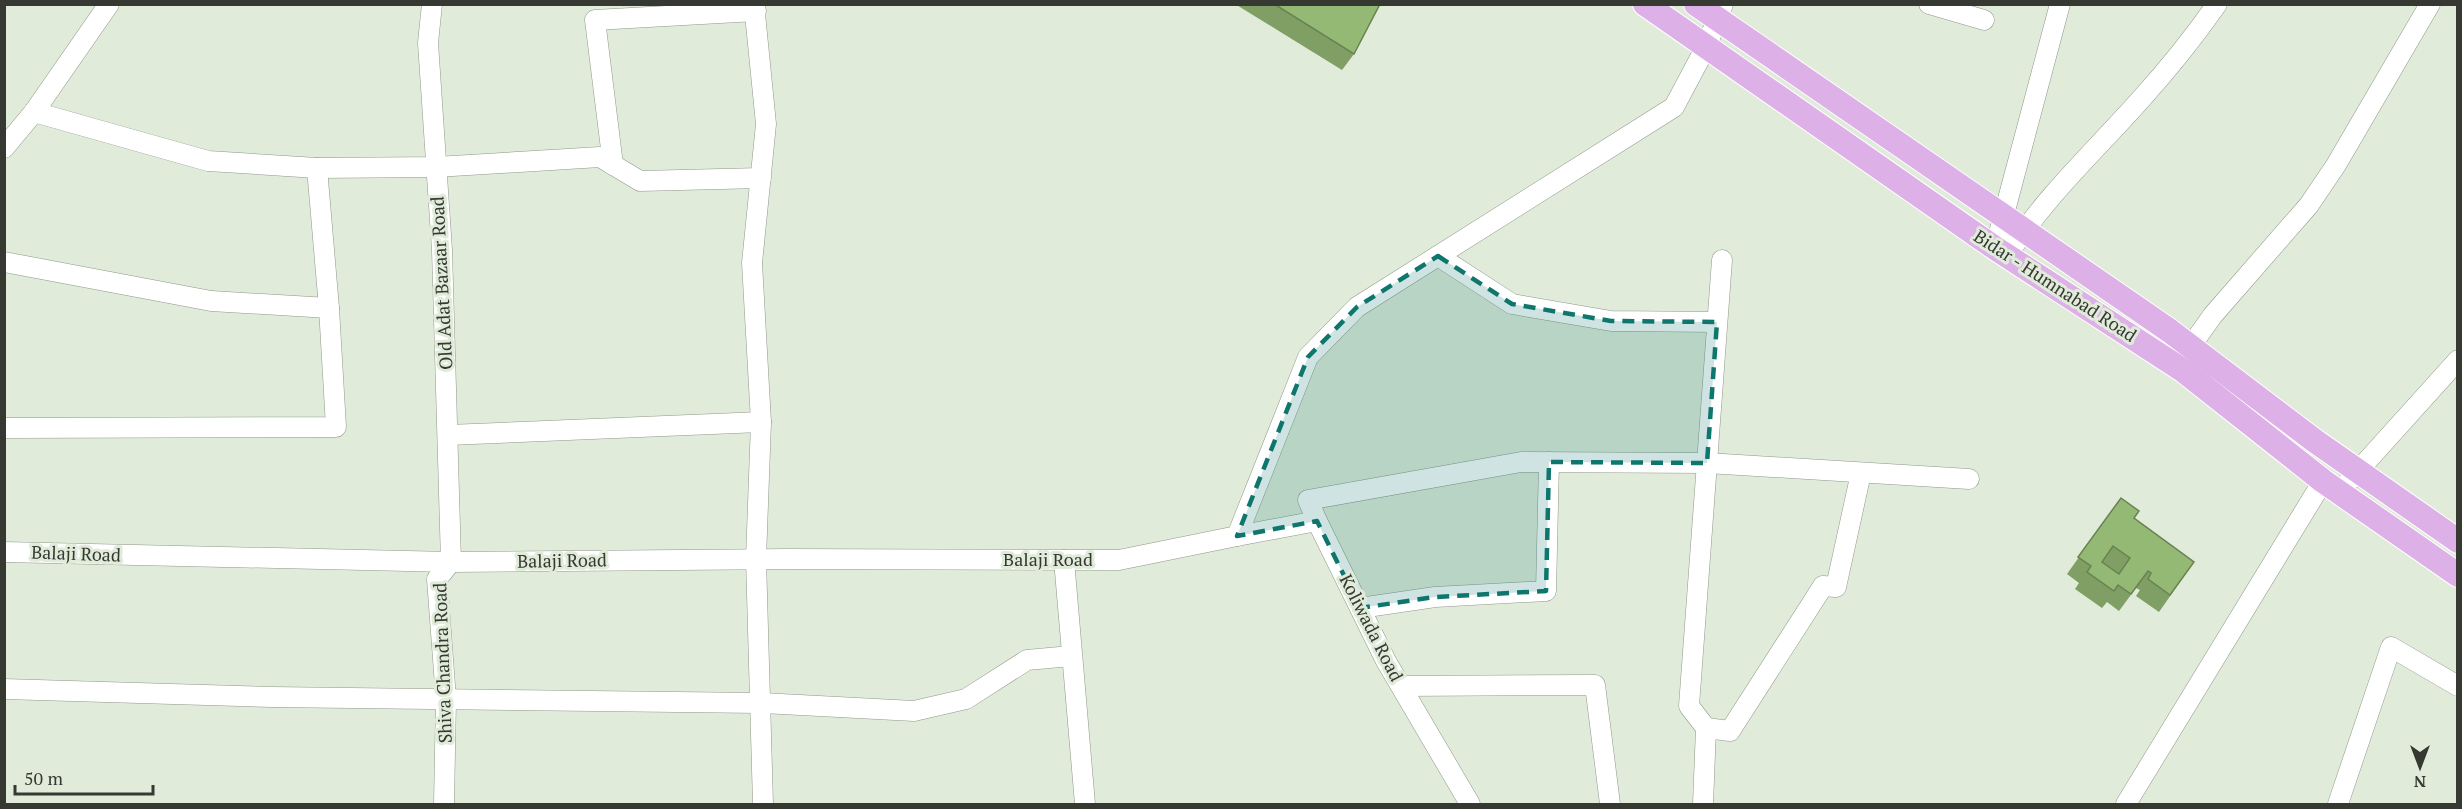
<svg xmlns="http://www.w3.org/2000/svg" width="2462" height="809" font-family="'PT Serif',serif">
  <rect width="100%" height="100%" fill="#e1ebda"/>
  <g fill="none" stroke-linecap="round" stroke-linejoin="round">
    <g stroke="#8f9889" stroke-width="21">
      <g id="minor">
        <polyline points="432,4 428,43 442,250 451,562 437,579 446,699 444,804"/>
        <polyline points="754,4 766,124 752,263 761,422 756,559 763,804"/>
        <polyline points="1929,4 1984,20"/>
        <polyline points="34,112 208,161 317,168 436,167 600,157 640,181 761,178"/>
        <polyline points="4,148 34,112 109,4"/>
        <polyline points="613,165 595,20 756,11"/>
        <polyline points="1995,248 2060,4"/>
        <polyline points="1438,256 1512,304 1611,321 1717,322"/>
        <path d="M2007,256C2045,196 2096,150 2142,98C2169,68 2194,37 2217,4"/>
        <polyline points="4,262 211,301 329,308"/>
        <polyline points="2183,357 2213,315 2309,205 2336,165 2430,4"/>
        <polyline points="4,428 336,427 329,308 317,168"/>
        <polyline points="448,435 761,422"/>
        <polyline points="2339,492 2458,360"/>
        <polyline points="1317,521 1308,500 1521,462 1707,463 1969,479"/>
        <polyline points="1237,536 1317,521 1386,661 1470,804"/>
        <polyline points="4,552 451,562 786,559 1119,560 1237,536 1308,357 1357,307 1674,107 1707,45 1723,4"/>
        <polyline points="1064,560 1085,804"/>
        <polyline points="1360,608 1435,597 1546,591 1549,462"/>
        <polyline points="1401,686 1595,685 1610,804"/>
        <polyline points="4,689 271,697 760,703 914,711 966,699 1027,660 1071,656"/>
        <polyline points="1706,728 1730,731 1823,586 1836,587 1861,473"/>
        <polyline points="1703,804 1706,728 1689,706 1722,260"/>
        <polyline points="2126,804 2323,481"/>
        <polyline points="2338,804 2391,647 2458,686"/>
      </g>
    </g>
    <g stroke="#fff" stroke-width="26">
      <g id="major">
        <polyline points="1645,4 1995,248 2184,371 2323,481 2458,575"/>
        <polyline points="1696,4 2170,331 2315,441 2458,541"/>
      </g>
    </g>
    <use href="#minor" stroke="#fff" stroke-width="20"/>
    <use href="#major" stroke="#deb0e8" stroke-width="24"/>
  </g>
  <g fill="#7f9f65">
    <polygon points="1235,4 1380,4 1354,54 1342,70"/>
    <polygon points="2121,498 2134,518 2194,562 2159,612 2136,596 2140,590 2136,588 2119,611 2107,602 2102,608 2075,589 2079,583 2067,574"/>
  </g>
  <g fill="#94b975" stroke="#688252" stroke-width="1.5" fill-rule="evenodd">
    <polygon points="1274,4 1380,4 1354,54"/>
    <path d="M2121,498L2139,511L2134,518L2194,562L2170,595L2148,579L2151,573L2148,571L2131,594L2118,585L2114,591L2087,572L2091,566L2078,557ZM2113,546L2130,558L2119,574L2102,562Z"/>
  </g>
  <path fill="#0f766e" fill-opacity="0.2" stroke="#0f766e" stroke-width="4.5" stroke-dasharray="12 8" stroke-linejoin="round" d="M1438,256L1512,304L1611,321L1717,322L1707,463L1549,462L1546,591L1435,597L1360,608L1317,521L1237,536L1308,357L1357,307Z"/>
  <g text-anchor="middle" stroke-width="6" stroke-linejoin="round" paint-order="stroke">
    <g font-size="18" fill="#353932" stroke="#e1ebda">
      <text transform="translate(442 283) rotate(-93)" y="6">Old Adat Bazaar Road</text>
      <text transform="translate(2055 286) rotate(33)" y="6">Bidar - Humnabad Road</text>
      <text transform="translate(76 554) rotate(2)" y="6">Balaji Road</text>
      <text x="1048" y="566">Balaji Road</text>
      <text transform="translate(562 561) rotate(-1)" y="6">Balaji Road</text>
      <text transform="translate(1371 628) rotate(63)" y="6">Koliwada Road</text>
      <text transform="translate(443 663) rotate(-92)" y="6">Shiva Chandra Road</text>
    </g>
  </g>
  <rect width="2462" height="809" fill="none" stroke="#353932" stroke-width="12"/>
  <g transform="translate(2420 767) rotate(180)" stroke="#e1ebda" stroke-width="4.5" paint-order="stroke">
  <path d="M0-4.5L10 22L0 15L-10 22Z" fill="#353932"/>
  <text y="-9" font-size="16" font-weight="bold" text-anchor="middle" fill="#353932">N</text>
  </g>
  <path d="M15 785v9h138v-9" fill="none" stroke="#353932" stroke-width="3"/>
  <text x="24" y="785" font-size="18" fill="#353932" stroke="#e1ebda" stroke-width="4.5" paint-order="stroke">50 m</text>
</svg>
